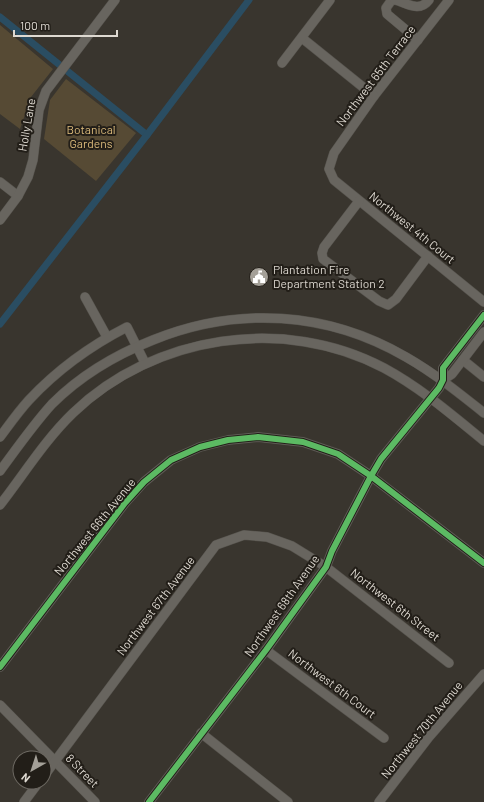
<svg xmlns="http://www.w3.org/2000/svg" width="484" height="802" font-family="Barlow,sans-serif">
  <rect width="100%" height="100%" fill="#39352e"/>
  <g fill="#564a34">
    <polygon points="0,25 53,69 31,97 20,129 0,114"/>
    <polygon points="66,79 136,133 96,181 44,139 50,100"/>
  </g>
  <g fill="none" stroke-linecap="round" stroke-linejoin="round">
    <g stroke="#2a4d62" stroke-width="7">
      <polyline points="0,17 147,135"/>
      <polyline points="0,324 147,135 249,0"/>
    </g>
    <g stroke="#55524c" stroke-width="10">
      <g id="minor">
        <polyline points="394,0 391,1 386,8 387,14 418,40"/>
        <path d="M395,0C407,3 419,13 429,0"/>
        <polyline points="449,0 374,96 334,153 329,169 334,180 484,302"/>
        <polyline points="302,38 374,96"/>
        <polyline points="282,63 330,0"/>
        <polyline points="0,182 18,196"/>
        <polyline points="359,201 324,247 322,253 323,259 379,301 388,305 396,299 428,256"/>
        <polyline points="0,220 18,196 28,177 33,160 39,110 46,91 115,0"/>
        <polyline points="85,297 107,337"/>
        <polyline points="463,360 484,377"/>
        <polyline points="443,380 452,374 484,332"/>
        <path d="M0,437C9,425 18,412 29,400C57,370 90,346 127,327L145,363"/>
        <path d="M0,471C17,448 33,425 52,404C81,375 115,355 153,340C237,306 327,311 406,357C434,373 459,393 484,413"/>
        <path d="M0,505C24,474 45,440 73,413C154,335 284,315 384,368C421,388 452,415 484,441"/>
        <polyline points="266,650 384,738"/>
        <polyline points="0,667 125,503 144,482 171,460 200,447 228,440 258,437 303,442 338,454 371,476 484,563"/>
        <polyline points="0,705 95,802"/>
        <polyline points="201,733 288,802"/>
        <polyline points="44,776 216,545 244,535 267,537 292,546 326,567 449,663"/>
        <polyline points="24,802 39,782"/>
        <polyline points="149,802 266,650 326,567 332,551 371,476 381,459 439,388 443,380 443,368 484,315"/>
        <polyline points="379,802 429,737 484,674"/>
      </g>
    </g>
    <use href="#minor" stroke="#68655f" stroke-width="9"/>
    <g stroke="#221e18" stroke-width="8">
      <g id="cycleway">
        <polyline points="0,667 125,503 144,482 171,460 200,447 228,440 258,437 303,442 338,454 371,476 484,563"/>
        <polyline points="149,802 266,650 326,567 332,551 371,476 381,459 439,388 443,380 443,368 484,315"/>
      </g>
    </g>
    <use href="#cycleway" stroke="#5cba63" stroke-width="6"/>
  </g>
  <defs>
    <g id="civic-disc" transform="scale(1)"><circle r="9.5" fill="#a4a098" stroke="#221e18"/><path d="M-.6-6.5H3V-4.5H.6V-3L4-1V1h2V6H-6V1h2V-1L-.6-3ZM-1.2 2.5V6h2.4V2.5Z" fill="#fff"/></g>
  </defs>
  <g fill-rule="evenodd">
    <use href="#civic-disc" x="259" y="277"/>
  </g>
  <g text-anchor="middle" stroke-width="4" stroke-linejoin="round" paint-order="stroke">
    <g font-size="12" fill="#ded9d1" stroke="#221e18">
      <text transform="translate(376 76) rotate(-53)" y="4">Northwest 65th Terrace</text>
      <text transform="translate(27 125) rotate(-80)" y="4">Holly Lane</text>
      <text transform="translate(412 228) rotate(39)" y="4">Northwest 4th Court</text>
      <text transform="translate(95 527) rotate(-51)" y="4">Northwest 66th Avenue</text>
      <text transform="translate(395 605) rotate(38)" y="4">Northwest 6th Street</text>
      <text transform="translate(156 606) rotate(-53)" y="4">Northwest 67th Avenue</text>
      <text transform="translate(282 606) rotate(-55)" y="4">Northwest 68th Avenue</text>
      <text transform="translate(332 684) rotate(37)" y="4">Northwest 6th Court</text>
      <text transform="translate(422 730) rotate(-51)" y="4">Northwest 70th Avenue</text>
      <text transform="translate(82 771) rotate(46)" y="4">8 Street</text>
    </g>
    <g font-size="12" fill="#dbba7b" stroke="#221e18">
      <text x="91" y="134">Botanical<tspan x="91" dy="14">Gardens</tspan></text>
    </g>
    <g font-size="12" fill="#ded9d1" stroke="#221e18" text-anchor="start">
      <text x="273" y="274">Plantation Fire<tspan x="273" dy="14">Department Station 2</tspan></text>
    </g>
  </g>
  <g transform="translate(32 770) rotate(219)"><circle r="19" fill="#221e18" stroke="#6d6962"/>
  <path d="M0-3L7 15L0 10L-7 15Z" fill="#a4a098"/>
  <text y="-6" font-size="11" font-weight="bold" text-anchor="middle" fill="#ded9d1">N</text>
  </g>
  <path d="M14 30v6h103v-6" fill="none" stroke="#ded9d1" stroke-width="2"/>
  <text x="20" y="30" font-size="12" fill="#ded9d1" stroke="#221e18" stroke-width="3" paint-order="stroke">100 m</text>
</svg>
